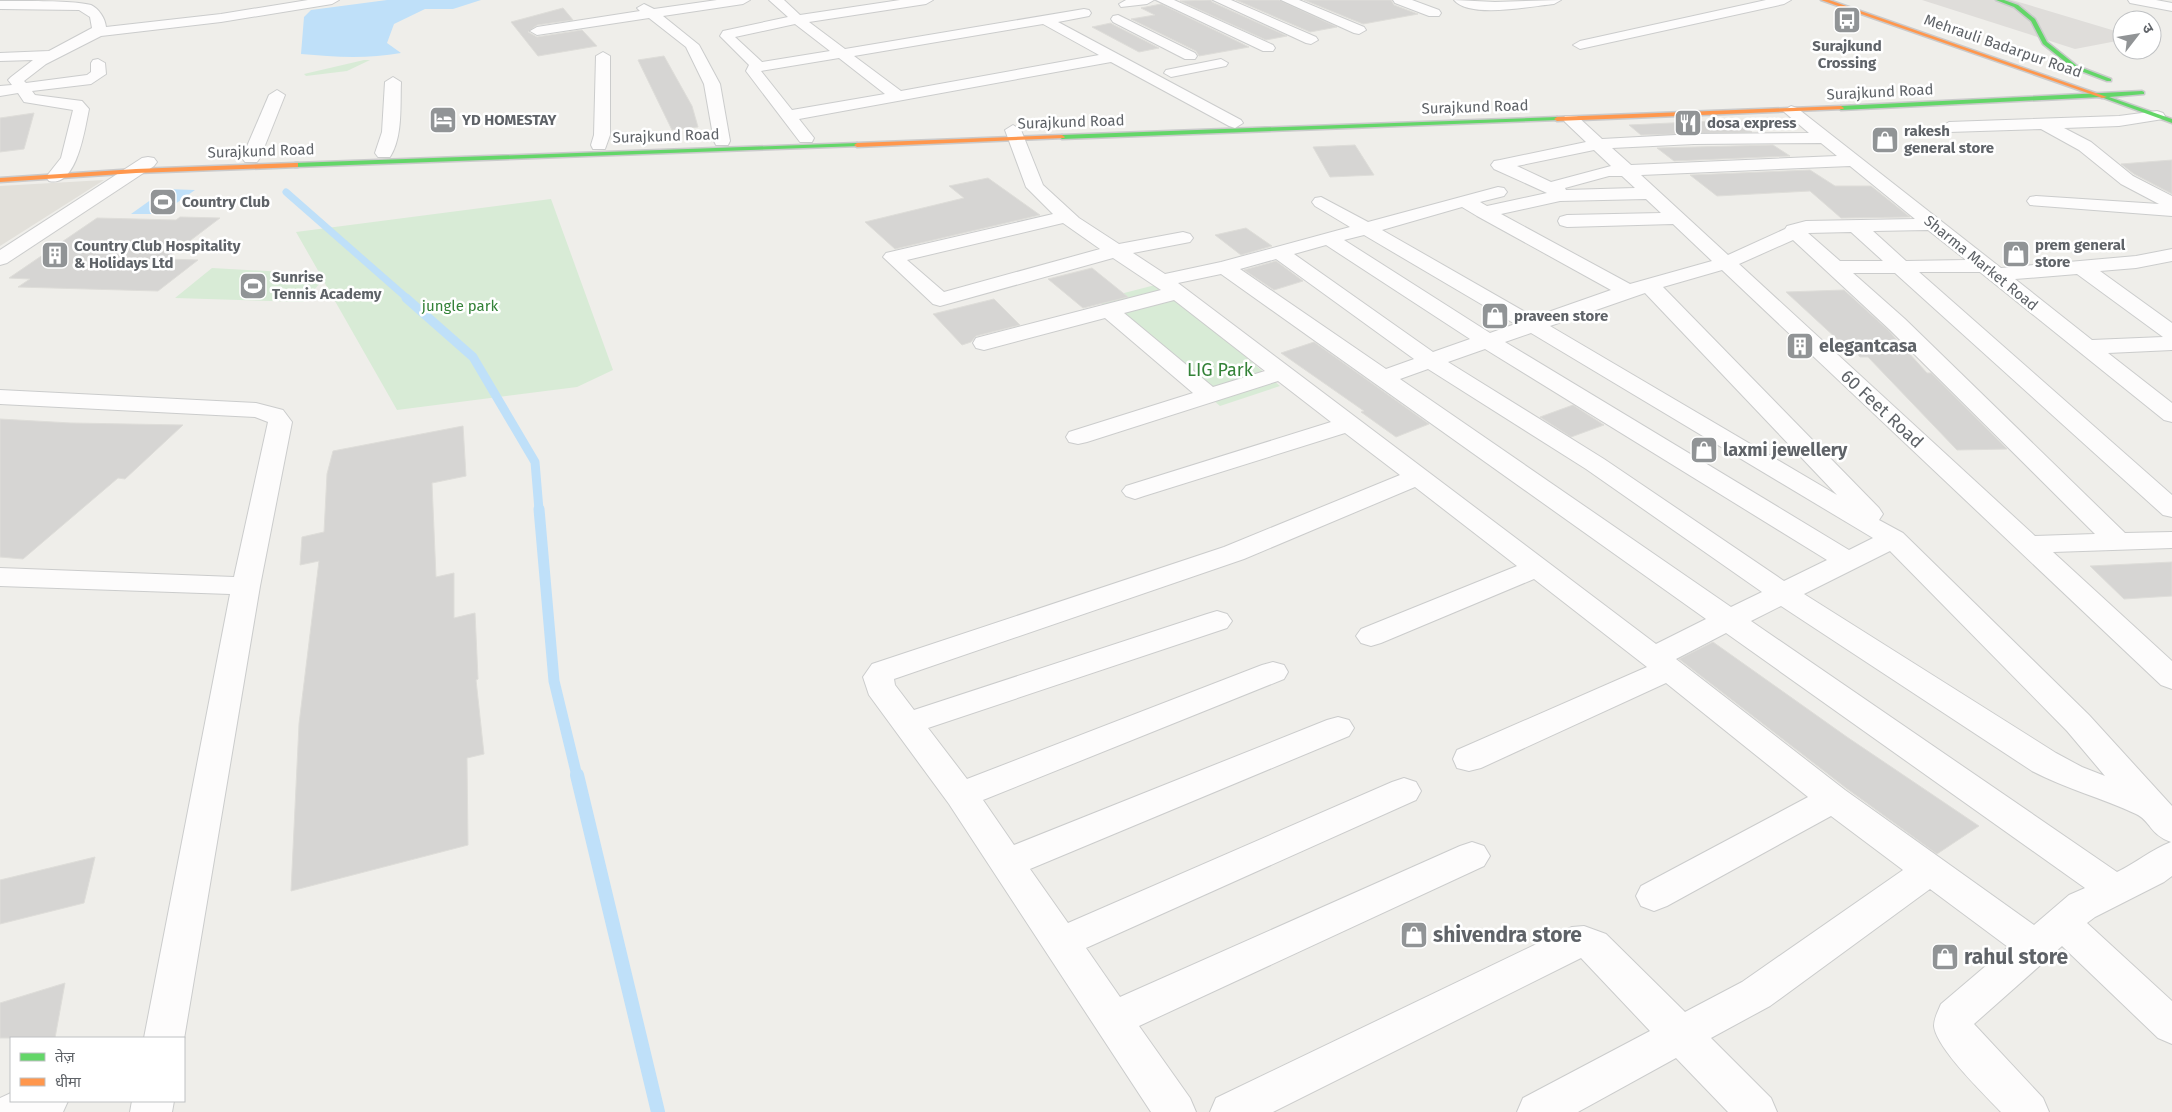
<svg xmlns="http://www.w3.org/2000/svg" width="2172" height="1112" font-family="'Fira Sans','Noto Sans Devanagari',sans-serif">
  <rect width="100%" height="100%" fill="#efeeea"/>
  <polygon fill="#dfddda" points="1922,0 2012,0 2122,33 2122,40 2075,49"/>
  <polygon fill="#e2e0da" points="104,180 0,246 0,186"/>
  <g fill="#d8ebd6">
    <polygon points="364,60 370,60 347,71 306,76 304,74"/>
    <polygon points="551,199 613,370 577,387 397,410 323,280 303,302 175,298 212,268 320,274 296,232"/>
    <polygon points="1159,284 1280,386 1220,406 1097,300"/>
  </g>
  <g fill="#bfe0f9">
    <path d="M387,0H481L453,9H425L394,24L387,43L401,53C367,59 334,57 301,54L304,17L311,10Z"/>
    <polygon points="166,189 195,190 161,214 131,214"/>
  </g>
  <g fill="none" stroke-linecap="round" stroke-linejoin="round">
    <polyline stroke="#bfe0f9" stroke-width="7" points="286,192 408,299"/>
    <polyline stroke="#bfe0f9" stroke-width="9" points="406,298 473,357 535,462 539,510"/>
    <polyline stroke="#bfe0f9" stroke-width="11" points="539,509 554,681 577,776"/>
    <polyline stroke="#bfe0f9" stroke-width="14" points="577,775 658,1112"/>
  </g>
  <g fill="#d6d5d3" stroke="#deddd9">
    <polygon points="1211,0 1212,2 1287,36 1266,40 1180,1"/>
    <polygon points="1236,0 1279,0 1337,27 1310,32"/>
    <polygon points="1304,0 1391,0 1394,5 1418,14 1363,24"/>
    <polygon points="1161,4 1249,47 1199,56 1196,51 1131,19 1155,15 1141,8"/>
    <polygon points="563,8 573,20 537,25 528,32 537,37 582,30 597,46 538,56 511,22"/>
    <polygon points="1111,23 1112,24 1159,48 1139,52 1092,27"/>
    <polygon points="664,56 692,106 698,127 672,130 638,60"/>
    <polygon points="34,113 24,149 0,152 0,118"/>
    <polygon points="1734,120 1752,132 1641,135 1629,125"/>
    <polygon points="1355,145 1374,175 1330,177 1313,147"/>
    <polygon points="1773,145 1790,156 1674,161 1657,148"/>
    <polygon points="2172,160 2172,194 2134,174 2121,164"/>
    <polygon points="1810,170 1835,186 1871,186 1910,217 1841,218 1810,191 1717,196 1690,175"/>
    <polygon points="988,178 1040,215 895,249 865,222 964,198 949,186"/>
    <polygon points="180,217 220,218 166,259 198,260 158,291 18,287 30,279 9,278 97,218 176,220"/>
    <polygon points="1246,228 1272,246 1241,255 1215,235"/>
    <polygon points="1276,261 1303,281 1274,290 1244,270"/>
    <polygon points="1092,268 1128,297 1083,308 1048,279"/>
    <polygon points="1844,290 1888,330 1927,373 1931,373 2007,449 1957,450 1868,357 1860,357 1855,351 1850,351 1786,292"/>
    <polygon points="994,299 1020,325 976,336 971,342 962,345 933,314"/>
    <polygon points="1314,342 1429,424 1396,437 1361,412 1364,411 1281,353"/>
    <polygon points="1573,405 1604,425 1571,437 1540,417"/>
    <polygon points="0,419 71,423 183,425 125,479 118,478 23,559 0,557"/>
    <polygon points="463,426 466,476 432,483 436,577 454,573 454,618 475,613 478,679 476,680 484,754 467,758 468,845 291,891 299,724 319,561 300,565 302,537 324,532 327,474 333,451"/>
    <polygon points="2172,562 2172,596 2124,599 2090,566"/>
    <polygon points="1713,642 1847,737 1979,826 1937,854 1846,788 1679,659"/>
    <polygon points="95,857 84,903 0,924 0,880"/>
    <polygon points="65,983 55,1038 0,1038 0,1003"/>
  </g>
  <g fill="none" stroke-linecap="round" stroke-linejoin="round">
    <g stroke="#cbcccc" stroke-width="2">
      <g id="street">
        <path d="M308,0H339L332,4L221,22L101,36L46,64L24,81L26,83L87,75L91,72V63L93,60L98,59L105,63L106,74L91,84L32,91L35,95L82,101L89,109C85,128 77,188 49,181L46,177L61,158L73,110L24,102L18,93L0,96V86L12,85L8,80L11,77L33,60L0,61V53L49,51L92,28L90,17L79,10L0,9V1C21,1 74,0 91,5C99,9 105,18 106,27L221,14Z"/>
        <polygon points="717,0 750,0 743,4 663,16 699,45 720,84 730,141 728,145 716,145 714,141 704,84 686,47 649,18 537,35 530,31 537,27 640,11 637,8 644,4 654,9"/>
        <path d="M769,0H784L800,15L900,0H933L926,4L809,22L845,49L1084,9L1089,10L1091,13L1089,16L1058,22L1241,120L1243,123L1235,128L1229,126L1111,62L799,119L814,138L812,142H800L746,71L749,65L720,36L723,31L788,17ZM795,24L830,51L762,62L735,37ZM1043,24L1099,55L901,91L854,56ZM839,58L885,94L792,110L761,71Z"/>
        <polygon points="1126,0 1154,0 1147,4 1121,7 1119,4"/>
        <polygon points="1156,0 1174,0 1273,45 1275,48 1273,51 1263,51"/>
        <polygon points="1213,0 1231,0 1316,37 1318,40 1311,44 1306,43"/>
        <polygon points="1281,0 1299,0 1364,27 1366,30 1359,34 1354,33"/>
        <polygon points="1393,0 1412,0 1439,10 1441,13 1439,16 1429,16 1395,3"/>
        <path d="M1454,0L1495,2L1561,0L1554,4C1532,6 1470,19 1454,0Z"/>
        <polygon points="1766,0 1791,0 1784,4 1580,49 1573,45 1580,41"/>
        <polygon points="2128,0 2156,0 2172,3 2172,11 2130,3"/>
        <polygon points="1118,15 1195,53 1197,56 1195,59 1185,59 1113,22 1111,19 1113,16"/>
        <polygon points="603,52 610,56 610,135 605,149 593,149 591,145 594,135 596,56"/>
        <polygon points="1221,59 1228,63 1226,66 1171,77 1164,73 1166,70"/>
        <path d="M393,77L401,82C400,105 403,137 390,157H378L375,153L382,132L385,82Z"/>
        <polygon points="277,90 285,95 260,158 257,162 245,162 242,158 269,95"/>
        <path d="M1791,106L1797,108L2001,268L2136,256L2172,249V261L2136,268L2100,271L2172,323V350L2108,353L2172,403V422L2164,420L1980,272H1919L2172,495V517L2163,515L1895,273H1853L1905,319L2125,533L2172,532V548L2053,552L2172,661V689L2161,685L1722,270L1663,287L1879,508L1883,514L1879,520L1903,533L2089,715L2172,806V876L2164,882L2095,917L2087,923L2172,1001V1044L2158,1038L2062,946L1974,1024L2043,1098L2049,1112H2001C1984,1094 1936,1048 1934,1026C1934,1018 1938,1011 1941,1004L2008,947L1930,889L1770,1006L1711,1038L1771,1098L1777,1112H1728L1676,1058L1578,1112H1517L1523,1098L1650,1031L1581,958L1273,1112H1210L1216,1098L1572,927L1584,926L1606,934L1685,1012L1742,982L1903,870L1831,816L1667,906L1654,911L1641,906L1636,896L1641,886L1808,797L1666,683L1481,768L1469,771L1457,768L1453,759L1457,750L1647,667L1534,579L1381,643L1371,646L1361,643L1356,636L1361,629L1517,566L1415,487L1244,559L894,679L895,685L914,710L1207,614L1217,611L1227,614L1232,621L1227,628L928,728L967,779L1262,665L1273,662L1284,665L1288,672L1284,679L983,800L1014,845L1327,720L1338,717L1349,720L1354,728L1349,736L1030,869L1068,923L1392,782L1404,778L1416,782L1421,791L1416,800L1086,948L1120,997L1460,846L1472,842L1484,846L1490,856L1484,866L1139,1026L1190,1098L1196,1112H1151L949,804L869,695L863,677L872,664L1224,547L1400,475L1345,433L1144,496L1135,499L1126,496L1122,491L1126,486L1331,422L1278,381L1087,442L1078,444L1069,442L1066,437L1069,432L1193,393L1105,318L984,350L976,348L973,343L976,338L1161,290L1113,258L940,306L933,304L883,257L886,253L1053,214L1026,187L1005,130L1013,125L1021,130L1043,185L1079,218L1119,244L1183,232L1190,234L1193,238L1190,242L1133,253L1165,274L1221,262L1350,227L1315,206L1312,202L1315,198L1321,197L1368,222L1498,187L1504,188L1507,192L1504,196L1480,202L1487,206L1547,193L1494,169L1491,165L1494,161L1500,160L1586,142L1565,122L1563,119L1565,116H1577L1602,139L1694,134L1809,133L1783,111ZM1821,143L1837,156L1631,165L1612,148L1694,144ZM1594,150L1611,166L1551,182L1517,166ZM1850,166L1915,219L1806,221L1787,226L1785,229L1728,255L1641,175ZM1609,176H1622L1635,188L1566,190L1565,188ZM1646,199L1661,213L1567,215L1560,217L1558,221L1560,225L1567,227L1673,224L1712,261L1630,284L1501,214L1560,201ZM1462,207L1477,216L1611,290L1534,317L1382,230ZM1063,223L1100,249L944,292L907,260ZM1928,230L1966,260L1906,261L1873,231ZM1851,232L1883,261H1840L1808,233ZM1364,235L1515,324L1490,333L1344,240ZM1793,240L1889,329L2095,534L2035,536L1739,264ZM1326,245L1470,339L1433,352L1294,254ZM1276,259L1414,359L1386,369L1240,269ZM1221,274L1706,619L1656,644L1178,283ZM2077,274L2163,337L2092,340L2015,279ZM1645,293L1837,495L1550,326ZM1174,300L1265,371L1213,387L1124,313ZM1531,333L1873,538L1849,550L1505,342ZM1485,349L1827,560L1784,581L1604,459L1448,362ZM1428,369L1586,469L1762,592L1731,607L1400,379ZM1890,551L2067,731L2105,776L2082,767L2056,753L1804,594ZM1781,606L2032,771C2066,789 2102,798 2136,814C2150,820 2150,835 2171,842C2152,849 2136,863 2117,872L1751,621ZM1726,633L2085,888L2069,895L2034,925L1845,790L1676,659Z"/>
        <polygon points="2157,111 2163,113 2165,116 2163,119 2119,126 2064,128 2091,142 2133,176 2172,196 2172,216 2030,205 2027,201 2030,197 2036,196 2159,204 2121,184 2079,150 2041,129 1949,132 1941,127 1949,122 2119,116"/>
        <polygon points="148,157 154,158 157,162 154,166 7,263 0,265 0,250 142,158"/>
        <polygon points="0,390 256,403 283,410 292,422 260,586 184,1039 144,1038 230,594 0,586 0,568 234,577 268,422 255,417 0,404"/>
        <polygon points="11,1093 11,1101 68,1101 63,1112 0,1112 0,1098"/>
        <polygon points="132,1101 174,1101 172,1112 130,1112"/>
      </g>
    </g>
    <g stroke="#cacacb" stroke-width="3">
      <g id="fast">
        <polygon points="1996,0 2004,0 2018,5 2035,19 2047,42 2077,66 2111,79 2111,81 2107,81 2073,68 2043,44 2031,21 2014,7"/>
        <polygon points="2142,91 2144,92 2144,94 2109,97 2172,119 2172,123 2101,97 1841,110 1838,108 1841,106"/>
        <polygon points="1557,117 1560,119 1559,120 1062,139 1059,137 1062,135"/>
        <polygon points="857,143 860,145 859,146 295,167 291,165 295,163"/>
      </g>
    </g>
    <g stroke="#cacacb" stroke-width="3">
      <g id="slow">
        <polygon points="1821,0 1829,0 2107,97 2102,98"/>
        <polygon points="1841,106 1844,108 1843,109 1557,121 1554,119 1557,117"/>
        <polygon points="1062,135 1065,137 1064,138 857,147 854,145 857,143"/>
        <polygon points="295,163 298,163 298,167 136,173 0,182 0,178 136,169"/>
      </g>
    </g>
    <use href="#street" fill="#fdfcfc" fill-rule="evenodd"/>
    <use href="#fast" fill="#63d668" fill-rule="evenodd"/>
    <use href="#slow" fill="#ff974d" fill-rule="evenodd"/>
  </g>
  <defs>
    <g id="bus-square" transform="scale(1.4375)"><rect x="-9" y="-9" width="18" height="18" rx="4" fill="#919496" stroke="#fff"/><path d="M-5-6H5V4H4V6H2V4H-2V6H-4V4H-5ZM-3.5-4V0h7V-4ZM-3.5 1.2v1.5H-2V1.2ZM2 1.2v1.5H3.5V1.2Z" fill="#fff"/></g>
    <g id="hotel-square" transform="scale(1.4375)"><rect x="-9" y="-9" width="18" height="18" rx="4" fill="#919496" stroke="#fff"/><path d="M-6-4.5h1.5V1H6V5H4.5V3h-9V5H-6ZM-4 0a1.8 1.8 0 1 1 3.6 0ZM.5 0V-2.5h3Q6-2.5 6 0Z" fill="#fff"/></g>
    <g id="restaurant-square" transform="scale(1.4375)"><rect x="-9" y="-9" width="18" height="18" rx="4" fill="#919496" stroke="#fff"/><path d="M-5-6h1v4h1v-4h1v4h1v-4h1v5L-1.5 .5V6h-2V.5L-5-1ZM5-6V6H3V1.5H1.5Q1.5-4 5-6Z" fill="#fff"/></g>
    <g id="shop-square" transform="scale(1.4375)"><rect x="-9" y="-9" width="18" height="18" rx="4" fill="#919496" stroke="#fff"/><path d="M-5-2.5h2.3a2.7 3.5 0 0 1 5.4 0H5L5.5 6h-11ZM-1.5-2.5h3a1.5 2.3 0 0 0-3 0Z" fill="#fff"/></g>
    <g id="stadium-square" transform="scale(1.4375)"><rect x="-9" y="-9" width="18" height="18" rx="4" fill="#919496" stroke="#fff"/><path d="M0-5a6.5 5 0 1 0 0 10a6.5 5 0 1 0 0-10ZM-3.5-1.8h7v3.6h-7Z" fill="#fff"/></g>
    <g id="building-square" transform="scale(1.4375)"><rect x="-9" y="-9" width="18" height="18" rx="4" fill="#919496" stroke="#fff"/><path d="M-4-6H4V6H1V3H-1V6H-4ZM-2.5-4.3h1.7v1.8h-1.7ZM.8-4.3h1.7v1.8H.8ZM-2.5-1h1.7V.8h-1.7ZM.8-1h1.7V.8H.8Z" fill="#fff"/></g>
  </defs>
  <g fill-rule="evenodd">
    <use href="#bus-square" x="1847" y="20"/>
    <use href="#hotel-square" x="443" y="120"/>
    <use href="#restaurant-square" x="1688" y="123"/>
    <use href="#shop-square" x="1885" y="140"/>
    <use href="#stadium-square" x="163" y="202"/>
    <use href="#shop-square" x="2016" y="254"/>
    <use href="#building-square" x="55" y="255"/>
    <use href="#stadium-square" x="253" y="286"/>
    <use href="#shop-square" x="1495" y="316"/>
    <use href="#building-square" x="1800" y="346"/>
    <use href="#shop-square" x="1704" y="450"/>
    <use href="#shop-square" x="1414" y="935"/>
    <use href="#shop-square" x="1945" y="957"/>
  </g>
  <g text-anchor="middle" stroke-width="5" stroke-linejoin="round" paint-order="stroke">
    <g font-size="15" font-weight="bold" fill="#5f6368" stroke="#fff" text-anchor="start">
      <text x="1847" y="51" text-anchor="middle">Surajkund<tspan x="1847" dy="17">Crossing</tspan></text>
      <text x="462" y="125">YD HOMESTAY</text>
      <text x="1707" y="128">dosa express</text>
      <text x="1904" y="136">rakesh<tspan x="1904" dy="17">general store</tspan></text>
      <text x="182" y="207">Country Club</text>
      <text x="2035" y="250">prem general<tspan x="2035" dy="17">store</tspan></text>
      <text x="74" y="251">Country Club Hospitality<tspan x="74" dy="17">&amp; Holidays Ltd</tspan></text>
      <text x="272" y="282">Sunrise<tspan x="272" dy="17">Tennis Academy</tspan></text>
      <text x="1514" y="321">praveen store</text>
    </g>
    <g font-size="15" fill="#5f6368" stroke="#fff">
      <text transform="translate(2003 46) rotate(19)" y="5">Mehrauli Badarpur Road</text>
      <text transform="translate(1880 92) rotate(-3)" y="5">Surajkund Road</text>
      <text transform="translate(1475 107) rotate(-2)" y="5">Surajkund Road</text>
      <text transform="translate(1071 122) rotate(-2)" y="5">Surajkund Road</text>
      <text transform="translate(666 136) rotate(-2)" y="5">Surajkund Road</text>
      <text transform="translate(261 151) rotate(-2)" y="5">Surajkund Road</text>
      <text transform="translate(1981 263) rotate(39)" y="5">Sharma Market Road</text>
    </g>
    <g font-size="15" fill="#348238" stroke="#fff">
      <text x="460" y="311">jungle park</text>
    </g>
    <g font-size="18" font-weight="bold" fill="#5f6368" stroke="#fff" text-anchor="start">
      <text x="1819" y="352">elegantcasa</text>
      <text x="1723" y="456">laxmi jewellery</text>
    </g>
    <g font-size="18" fill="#348238" stroke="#fff">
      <text x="1220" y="376">LIG Park</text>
    </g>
    <g font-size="18" fill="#5f6368" stroke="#fff">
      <text transform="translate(1882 409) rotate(43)" y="6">60 Feet Road</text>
    </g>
    <g font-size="21" font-weight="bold" fill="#5f6368" stroke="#fff" text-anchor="start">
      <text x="1433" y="942">shivendra store</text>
      <text x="1964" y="964">rahul store</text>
    </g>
  </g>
  <rect x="10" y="1037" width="175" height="65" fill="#ffffff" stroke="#bfc1c3"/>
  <rect x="20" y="1053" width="25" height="8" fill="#63d668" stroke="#bfc1c3"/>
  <text x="55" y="1062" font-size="15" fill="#5f6368">तेज़</text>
  <rect x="20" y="1078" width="25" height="8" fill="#ff974d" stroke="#bfc1c3"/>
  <text x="55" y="1087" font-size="15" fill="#5f6368">धीमा</text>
  <g transform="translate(2137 35) rotate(59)"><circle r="24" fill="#ffffff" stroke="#bfc1c3"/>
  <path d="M0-4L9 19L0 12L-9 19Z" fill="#919496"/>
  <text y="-8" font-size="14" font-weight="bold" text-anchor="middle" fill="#5f6368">उ</text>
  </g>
</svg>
